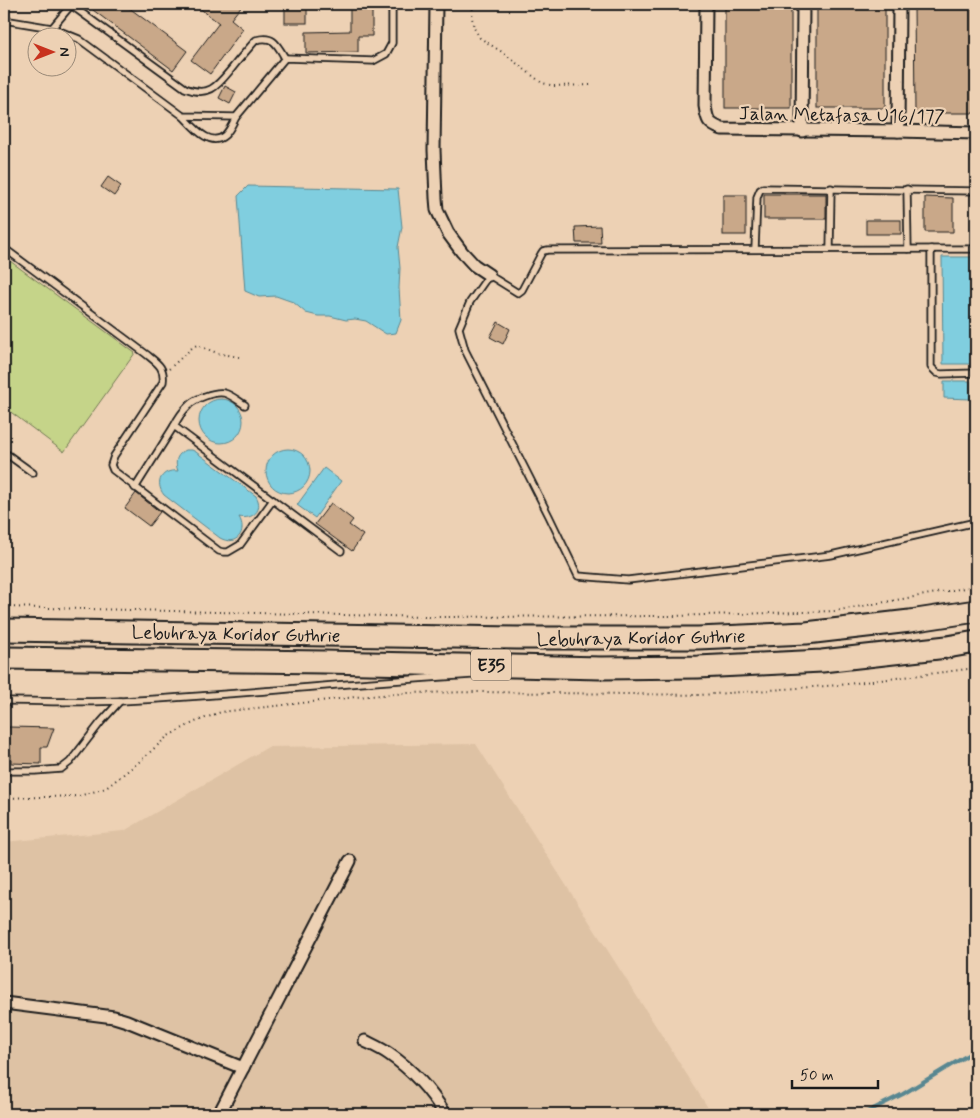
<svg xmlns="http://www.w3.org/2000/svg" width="980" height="1118" font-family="Mynerve,sans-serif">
  <rect width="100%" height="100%" fill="#edd1b4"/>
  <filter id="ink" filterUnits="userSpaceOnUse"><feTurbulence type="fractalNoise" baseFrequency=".02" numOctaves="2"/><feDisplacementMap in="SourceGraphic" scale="10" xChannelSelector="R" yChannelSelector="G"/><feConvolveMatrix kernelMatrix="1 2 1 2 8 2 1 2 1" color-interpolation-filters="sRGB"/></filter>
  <g filter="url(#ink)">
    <polygon fill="#dec2a4" points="476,744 712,1114 4,1114 4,842 124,831 268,747"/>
    <polygon fill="#c5d489" stroke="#707852" points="10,261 135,353 64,452 4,407 4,269"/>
    <g fill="#80cedf" stroke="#588791">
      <polygon points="248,186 398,189 402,227 398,247 400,268 399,288 401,320 396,333 386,334 366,321 355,319 346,320 330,316 318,316 306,313 293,302 276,296 259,297 245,291 238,196"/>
      <polygon points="942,257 976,257 976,364 943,364"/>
      <polygon points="944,381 970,381 970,399 944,398"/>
      <circle cx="221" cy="421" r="22"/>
      <circle cx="288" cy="471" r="22"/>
      <path d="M186,450H192L196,452L256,496C264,510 253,520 239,517C248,532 236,547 220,538L164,495C154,482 162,469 178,471C174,461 177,454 186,450Z"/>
      <polygon points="324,468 341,481 315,518 297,505"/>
    </g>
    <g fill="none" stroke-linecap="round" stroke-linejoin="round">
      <polyline stroke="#588791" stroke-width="4" points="863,1114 903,1094 976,1050"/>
    </g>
    <g fill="#c9a889" stroke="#1c1c1c">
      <polygon points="98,4 124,4 187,51 173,70 93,10"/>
      <polygon points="194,4 243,4 231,19 243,29 210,74 191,60 219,23"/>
      <rect x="285" y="4" width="22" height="19"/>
      <polygon points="350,4 372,4 372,36 358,36 358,52 306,53 306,32 350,31"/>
      <rect x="725" y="4" width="66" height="104"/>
      <rect x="817" y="4" width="68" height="104"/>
      <polygon points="914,4 976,4 976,113 915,113"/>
      <polygon points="225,86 236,92 230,104 219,98"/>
      <polygon points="108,177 121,186 114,196 101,187"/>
      <rect x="764" y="194" width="62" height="25"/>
      <rect x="723" y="195" width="23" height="40"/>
      <polygon points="925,197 953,198 953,232 925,232"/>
      <rect x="866" y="220" width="35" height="14"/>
      <polygon points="600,226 601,243 576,243 575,227"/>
      <polygon points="498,322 510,329 503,344 490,337"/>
      <polygon points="136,493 160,512 149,526 125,508"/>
      <polygon points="331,503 353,520 349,525 363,535 352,551 315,524"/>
      <polygon points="8,727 54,728 47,747 41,747 41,764 11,763 11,754 4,754 4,729 8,729"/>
    </g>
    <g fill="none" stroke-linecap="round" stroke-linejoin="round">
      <g stroke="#1c1c1c" stroke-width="9">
        <g id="service">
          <path d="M71,5L185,88C210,98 218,85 233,67C240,58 248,49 256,40C273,35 277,44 285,58"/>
          <polyline points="4,20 52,28 79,39 183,116 236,117 285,58 373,61 386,54 392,43 392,4"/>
          <polyline points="52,28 72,4"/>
          <path d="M183,116C193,126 210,149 225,135C230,130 233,123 236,117"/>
          <polyline points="907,189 908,249"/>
          <path d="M4,248L146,354C157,363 165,367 163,382L114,456L111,465L113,470L219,551L223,552H228L240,545L273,500"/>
          <polyline points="755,249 757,197 760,190 763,188 976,191"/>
          <polyline points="830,249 831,188"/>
          <polyline points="931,249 931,367 937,373 941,374 976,373"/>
          <polyline points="976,249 548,250 543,251 541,254 522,290 518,293 489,275 470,302 459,328 465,350 549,516 578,576 628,580 831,555 976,522"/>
          <polyline points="174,426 341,551"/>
          <polyline points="4,452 33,473"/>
          <path d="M135,488L174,426C178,418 182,412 188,406C194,399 215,391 224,393C232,395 238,401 245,405"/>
          <path d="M4,701C43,701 82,703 121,701C238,695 355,682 472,675"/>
          <polyline points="4,771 35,771 61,769 70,762 101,722 120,701"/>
        </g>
      </g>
      <g stroke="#1c1c1c" stroke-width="15">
        <g id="minor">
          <polyline points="436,4 434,150 436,198 437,210 448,233 462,252 474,265 489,275"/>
          <path d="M706,4L705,106C707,120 708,124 722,129L898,131L976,133"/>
          <polyline points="802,131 803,4"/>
          <polyline points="898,131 899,4"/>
          <polyline points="4,1003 114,1017 127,1021 243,1068"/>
          <path d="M365,1041C373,1045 382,1049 389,1054C411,1069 431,1091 445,1114"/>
          <polyline points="219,1114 350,861"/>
        </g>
      </g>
      <g stroke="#1c1c1c" stroke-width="25">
        <g id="motorway">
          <polyline points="4,630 517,638 698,638 806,633 910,621 976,611"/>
          <polyline points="4,658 324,662 601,668 698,667 822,661 947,647 976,642"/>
        </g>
      </g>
      <g stroke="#1c1c1c" stroke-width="2" stroke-dasharray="1 4" stroke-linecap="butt">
        <polyline points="473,4 472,18 474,28 480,38 502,52 542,83 554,86 594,85"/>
        <polyline points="169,369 193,347 197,345 217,353 239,357"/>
        <polyline points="4,607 428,617 673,616 834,611 976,586"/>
        <polyline points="4,798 79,796 106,788 139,762 168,736 195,722 221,712 356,697 408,693 481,692 700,695 840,685 976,668"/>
      </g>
      <use href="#service" stroke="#edd1b4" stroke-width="5.5"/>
      <use href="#minor" stroke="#edd1b4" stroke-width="11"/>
      <use href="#motorway" stroke="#edd1b4" stroke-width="21"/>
    </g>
  </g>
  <g text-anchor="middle" stroke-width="4.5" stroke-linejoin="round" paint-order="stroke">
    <rect fill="#edd1b4" stroke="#5b524a" stroke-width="1" x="471" y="649.5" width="40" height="31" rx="4"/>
    <g font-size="18" font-weight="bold" fill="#1c1c1c">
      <text x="491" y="671">E35</text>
    </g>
    <g font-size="19" fill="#1c1c1c" stroke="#edd1b4">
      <text transform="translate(842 114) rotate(1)" y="7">Jalan Metafasa U16/177</text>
      <text transform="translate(236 633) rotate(1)" y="7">Lebuhraya Koridor Guthrie</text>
      <text transform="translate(641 637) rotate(-1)" y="7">Lebuhraya Koridor Guthrie</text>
    </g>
  </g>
  <rect width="980" height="1118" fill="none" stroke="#edd1b4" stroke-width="20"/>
  <rect x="10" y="10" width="960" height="1098" fill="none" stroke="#1c1c1c" stroke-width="2" filter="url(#ink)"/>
  <g transform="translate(52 52) rotate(90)"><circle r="24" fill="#edd1b4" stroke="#998977"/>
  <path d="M0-4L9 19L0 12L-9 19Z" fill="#c8321e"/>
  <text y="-8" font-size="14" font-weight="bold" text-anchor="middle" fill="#1c1c1c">N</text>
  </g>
  <path d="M792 1080v8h86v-8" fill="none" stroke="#1c1c1c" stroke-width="2.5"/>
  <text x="800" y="1080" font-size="15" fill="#1c1c1c" stroke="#edd1b4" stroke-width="4" paint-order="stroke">50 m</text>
</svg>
